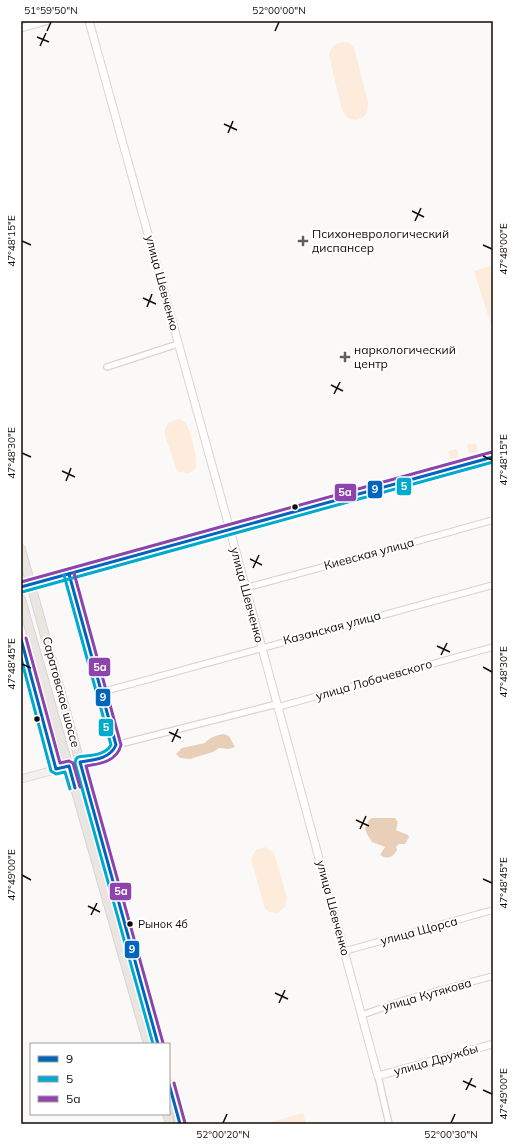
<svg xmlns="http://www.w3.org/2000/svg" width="514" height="1145" font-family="Mulish,sans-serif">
  <rect width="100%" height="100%" fill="#fbf9f7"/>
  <g fill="#fdebdb">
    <path d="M343,42L349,43L354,48L368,102L367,113L362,118L355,120L348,118L342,110L329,55C331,47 334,44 343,42Z"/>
    <polygon points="493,265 493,331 474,271"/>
    <path d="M178,419C181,420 184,421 186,424C191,431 198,460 196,468L189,473L179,472L176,469L165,435V430L169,422Z"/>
    <polygon points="476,443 478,452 469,454 467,445"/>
    <polygon points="457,449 459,457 450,459 448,451"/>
    <polygon points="265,847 273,852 275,856 287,898 285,907 278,913 269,912 265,909 252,863 251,858 256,850"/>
    <polygon points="303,1113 306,1124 264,1124"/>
  </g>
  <g fill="#eacfb8">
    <path d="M224,734L229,736L235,747L229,749L219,748L213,752L190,759L180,758L176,754L182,748L205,743C210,737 217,735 224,734Z"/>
    <path d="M372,818H395L398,822L396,830L408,835L409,837L405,844H399L396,847L397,850C393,857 388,860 380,855L385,847L372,842L367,834L365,829L369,820Z"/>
  </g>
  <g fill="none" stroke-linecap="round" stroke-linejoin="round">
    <g stroke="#dad4d0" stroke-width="8">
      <g id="minor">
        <polyline points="107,367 178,344"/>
        <polyline points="245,588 375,553 493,520"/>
        <polyline points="102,692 493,585"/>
        <polyline points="278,707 493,647"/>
        <polyline points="116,745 277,704"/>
        <polyline points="345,951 493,910"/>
        <polyline points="362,1015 408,999 493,976"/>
        <polyline points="378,1076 389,1124"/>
      </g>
    </g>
    <g stroke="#dad4d0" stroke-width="9">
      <g id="tertiary">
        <polyline points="89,21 230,530 378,1076 493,1044"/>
        <polyline points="21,28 46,21"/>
      </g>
    </g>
    <g stroke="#dad4d0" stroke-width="9">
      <g id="secondary">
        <path d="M69,574L116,745C113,759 92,760 80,762"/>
        <polyline points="31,584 493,457"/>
        <polyline points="21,639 56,769"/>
        <polyline points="21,779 69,766"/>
      </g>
    </g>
    <g stroke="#d8d5d4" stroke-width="10">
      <g id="primary">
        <polyline points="21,549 158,1044"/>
        <polyline points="21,587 31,584"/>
        <polyline points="21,599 148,1044"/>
        <polyline points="169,1084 180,1124"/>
        <polyline points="167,1114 170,1124"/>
      </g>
    </g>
    <use href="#minor" stroke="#fefefe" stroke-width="5.5"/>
    <use href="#tertiary" stroke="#fefefe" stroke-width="7"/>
    <use href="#secondary" stroke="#f3f1ef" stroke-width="7"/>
    <use href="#primary" stroke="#e9e5e1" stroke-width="8"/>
    <g stroke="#fff" stroke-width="6">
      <g id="bus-1">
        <path d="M69,574L116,745C110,759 94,760 80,762L158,1044"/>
        <polyline points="21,587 493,457"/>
        <polyline points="21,639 56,769 69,766 75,788"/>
        <polyline points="169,1084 180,1124"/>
      </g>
    </g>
    <g stroke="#fff" stroke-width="6">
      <g id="bus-2">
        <path d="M64,575L111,745C105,756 89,755 78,757L76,759L75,763L153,1044"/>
        <polyline points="22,592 493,462"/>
        <polyline points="21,658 51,771 56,774 65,772 70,789"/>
      </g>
    </g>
    <g stroke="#fff" stroke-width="6">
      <g id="bus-3">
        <path d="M74,573L121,745C117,761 101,764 86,766L163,1043"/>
        <polyline points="21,582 492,452"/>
        <polyline points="26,638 60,763 69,761 73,763 80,787"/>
        <polyline points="174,1083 185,1123"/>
      </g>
    </g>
    <use href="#bus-1" stroke="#0065bd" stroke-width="3"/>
    <use href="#bus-2" stroke="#00a9ce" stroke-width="3"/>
    <use href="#bus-3" stroke="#8e44ad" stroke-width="3"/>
  </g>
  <path fill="none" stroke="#130b06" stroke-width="1.5" d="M47,31L51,22M275,31L279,22M37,37L49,42M40,46L46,33M224,124L237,130M228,133L233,121M412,211L424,217M415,221L421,208M22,241L31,245M483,245L492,249M143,298L156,304M147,307L152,294M331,385L343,391M334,394L340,382M22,453L31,457M483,456L492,460M62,471L75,477M66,481L71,468M250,559L262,565M253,568L259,555M437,646L450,652M441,655L447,643M22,664L31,668M483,667L492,672M169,732L181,738M172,742L178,729M356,820L369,826M360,829L366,816M22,875L31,880M483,879L492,883M88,906L100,912M91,915L97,903M275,993L288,999M279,1003L285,990M463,1081L476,1087M466,1090L472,1078M483,1090L492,1094M223,1123L227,1114M451,1123L455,1114"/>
  <g fill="#645e5a" stroke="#fff" stroke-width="1.5">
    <path d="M301 235h4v4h4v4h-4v4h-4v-4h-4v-4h4z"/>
    <path d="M343 351h4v4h4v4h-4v4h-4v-4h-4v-4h4z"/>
  </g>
  <g fill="#130b06" stroke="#fff" stroke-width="1.5">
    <circle cx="295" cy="507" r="3.5"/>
    <circle cx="37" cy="719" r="3.5"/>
    <circle cx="130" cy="924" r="3.5"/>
  </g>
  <g text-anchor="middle" stroke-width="4" stroke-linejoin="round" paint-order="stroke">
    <g font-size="11" fill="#130b06" stroke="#fff" text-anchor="start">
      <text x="138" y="928">Рынок 4б</text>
    </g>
    <g font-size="12" fill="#130b06" stroke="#fff" text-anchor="start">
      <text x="312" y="238">Психоневрологический<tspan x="312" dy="14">диспансер</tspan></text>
      <text x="354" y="354">наркологический<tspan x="354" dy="14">центр</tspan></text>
    </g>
    <g font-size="12" fill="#130b06" stroke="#fff">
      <text transform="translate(162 283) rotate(75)" y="4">улица Шевченко</text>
      <text transform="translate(369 554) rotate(-15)" y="4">Киевская улица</text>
      <text transform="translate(247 595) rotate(75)" y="4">улица Шевченко</text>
      <text transform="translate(332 628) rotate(-15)" y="4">Казанская улица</text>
      <text transform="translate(374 680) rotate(-16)" y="4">улица Лобачевского</text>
      <text transform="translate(61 692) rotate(75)" y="4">Саратовское шоссе</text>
      <text transform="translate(333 908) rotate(75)" y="4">улица Шевченко</text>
      <text transform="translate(419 931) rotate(-15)" y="4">улица Щорса</text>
      <text transform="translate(427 995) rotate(-16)" y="4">улица Кутякова</text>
      <text transform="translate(436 1060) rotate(-16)" y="4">улица Дружбы</text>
    </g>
  </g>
  <g stroke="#fff" stroke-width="1.5">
    <rect x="396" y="477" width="16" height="19" rx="4" fill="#00a9ce"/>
    <rect x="367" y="480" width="16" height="19" rx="4" fill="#0065bd"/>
    <rect x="334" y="483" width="23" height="19" rx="4" fill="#8e44ad"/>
    <rect x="88" y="657" width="23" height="20" rx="4" fill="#8e44ad"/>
    <rect x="95" y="688" width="16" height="19" rx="4" fill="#0065bd"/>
    <rect x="98" y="718" width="16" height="19" rx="4" fill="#00a9ce"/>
    <rect x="109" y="882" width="23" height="19" rx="4" fill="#8e44ad"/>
    <rect x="124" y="940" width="16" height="19" rx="4" fill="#0065bd"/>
  </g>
  <g font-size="11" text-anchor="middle" font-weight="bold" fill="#fff">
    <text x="404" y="490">5</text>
    <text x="375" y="493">9</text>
    <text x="345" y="496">5а</text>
    <text x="100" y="671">5а</text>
    <text x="103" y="701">9</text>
    <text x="106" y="731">5</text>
    <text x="121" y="895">5а</text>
    <text x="132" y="953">9</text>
  </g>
  <rect width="514" height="1145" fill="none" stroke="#ffffff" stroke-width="44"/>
  <rect x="30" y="1043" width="140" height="72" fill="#ffffff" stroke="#a19d9b"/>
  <rect x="38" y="1056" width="20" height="6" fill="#0065bd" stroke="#a19d9b"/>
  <text x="66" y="1063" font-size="12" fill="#130b06">9</text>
  <rect x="38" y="1076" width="20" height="6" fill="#00a9ce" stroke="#a19d9b"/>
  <text x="66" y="1083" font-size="12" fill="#130b06">5</text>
  <rect x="38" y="1096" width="20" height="6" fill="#8e44ad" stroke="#a19d9b"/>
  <text x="66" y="1103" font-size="12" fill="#130b06">5а</text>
  <rect x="22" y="22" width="470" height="1101" fill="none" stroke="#130b06" stroke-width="1.5"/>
  <g font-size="10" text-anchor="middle" fill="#130b06">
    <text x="51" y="14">51°59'50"N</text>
    <text x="279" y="14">52°00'00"N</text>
    <text transform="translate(11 241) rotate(-90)" y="4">47°48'15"E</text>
    <text transform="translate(503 249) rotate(-90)" y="4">47°48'00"E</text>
    <text transform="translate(11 453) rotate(-90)" y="4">47°48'30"E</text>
    <text transform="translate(503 460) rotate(-90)" y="4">47°48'15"E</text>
    <text transform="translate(11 664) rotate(-90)" y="4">47°48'45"E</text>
    <text transform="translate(503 672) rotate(-90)" y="4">47°48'30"E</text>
    <text transform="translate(11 875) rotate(-90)" y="4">47°49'00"E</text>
    <text transform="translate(503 883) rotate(-90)" y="4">47°48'45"E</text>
    <text transform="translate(503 1094) rotate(-90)" y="4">47°49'00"E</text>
    <text x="223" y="1138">52°00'20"N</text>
    <text x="451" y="1138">52°00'30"N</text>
  </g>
</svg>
